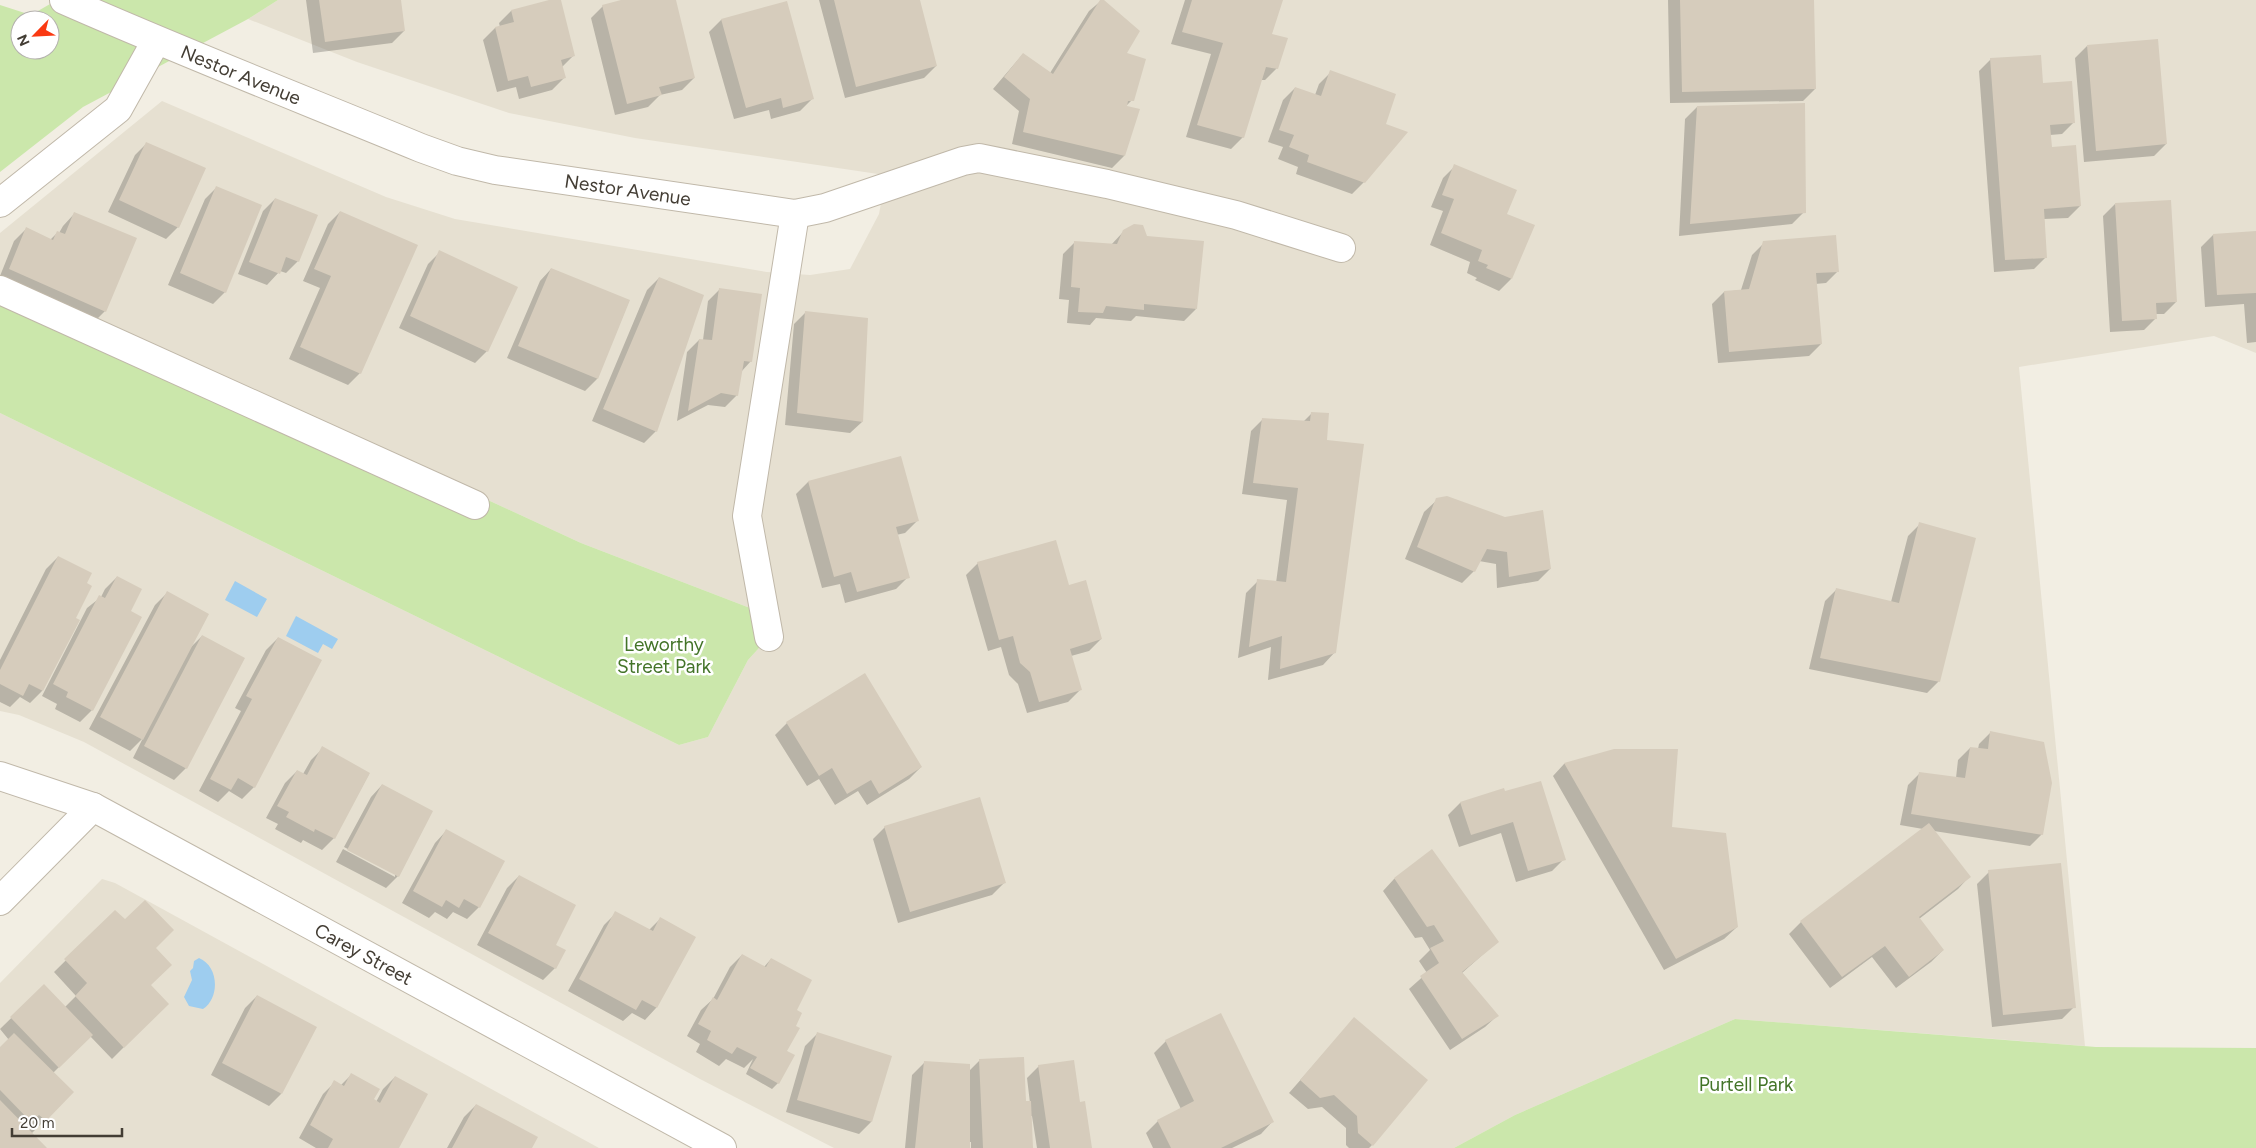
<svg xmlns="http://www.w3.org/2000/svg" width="2256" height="1148" viewBox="0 0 2256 1148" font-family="Figtree,sans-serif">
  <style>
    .residential { fill: #e6e0d1 }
    .green { fill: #cbe7ab; fill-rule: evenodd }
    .water { fill: #9ecdef }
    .shadow { fill: #0003 }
    .building { fill: #d6ccbc }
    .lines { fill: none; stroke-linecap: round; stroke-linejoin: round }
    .minor-casing { stroke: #c0b8a9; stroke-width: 30 }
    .minor { stroke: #fff; stroke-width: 28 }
    .labels { text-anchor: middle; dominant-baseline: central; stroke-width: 5; stroke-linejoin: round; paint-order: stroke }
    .street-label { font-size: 19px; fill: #433d34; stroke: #fff }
    .park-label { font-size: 19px; fill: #437428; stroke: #fff }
  </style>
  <rect width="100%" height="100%" fill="#f2eee3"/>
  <path class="residential" d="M 278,0 L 2256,0 L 2256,353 L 2214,336 L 2019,367 L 2085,1046 L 1735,1019 L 1515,1115 L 1454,1148 L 834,1148 L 700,1079 L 84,742 L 19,715 L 0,711 L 0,413 L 679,745 L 708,737 L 748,660 L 769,637 L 763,613 L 581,543 L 0,275 L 0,233 L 162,101 L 386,197 L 455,219 L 767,272 L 810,275 L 850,269 L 879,214 L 882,198 L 878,174 L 635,138 L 509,113 L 357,62 L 248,19 Z
    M 102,879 L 115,883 L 599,1148 L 0,1148 L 0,983 Z"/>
  <path class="green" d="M 57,0 L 278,0 L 248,19 L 83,107 L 0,172 L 0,5 L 31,15 ZM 20,20 L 50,20 L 50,50 L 20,50 Z
    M 0,275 L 581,543 L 763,613 L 769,637 L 748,660 L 708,737 L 679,745 L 0,413 Z
    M 1735,1019 L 2096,1047 L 2256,1048 L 2256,1148 L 1454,1148 L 1515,1115 Z"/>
  <path class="water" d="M 235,581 L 267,599 L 257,617 L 225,600 Z
    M 296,616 L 338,639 L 332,649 L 323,644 L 318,653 L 286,636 Z
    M 199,958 C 219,966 220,998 203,1009 L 189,1006 L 184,997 L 192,980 L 190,971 L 193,968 L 194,961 Z"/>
  <path class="shadow" d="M 306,0 L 400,0 L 404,31 L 392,43 L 313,53 Z
    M 554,0 L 560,0 L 574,55 L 562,67 L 564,78 L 552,90 L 519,99 L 516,87 L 497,92 L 483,40 L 495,28 L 500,27 L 499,23 L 511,11 Z
    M 626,0 L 674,0 L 694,78 L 682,90 L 660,95 L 648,107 L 615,115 L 591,18 L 603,6 Z
    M 819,0 L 919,0 L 936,66 L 924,78 L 845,98 Z
    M 1102,0 L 1125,54 L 1132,100 L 1125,107 L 1124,156 L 1112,168 L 1012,144 L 1019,111 L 993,89 L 1023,54 L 1050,73 L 1089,11 Z
    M 1185,0 L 1282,0 L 1271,35 L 1277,68 L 1265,80 L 1261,80 L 1243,137 L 1231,149 L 1186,137 L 1211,54 L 1171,44 Z
    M 1668,0 L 1813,0 L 1815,89 L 1803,101 L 1670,103 Z
    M 786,3 L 812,99 L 800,111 L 771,119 L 769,110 L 734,119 L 709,32 L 721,20 Z
    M 2087,46 L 2166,144 L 2154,156 L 2084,162 L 2075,58 Z
    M 1991,59 L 2041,84 L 2074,122 L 2062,134 L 2050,135 L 2051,148 L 2080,206 L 2068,218 L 2044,219 L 2046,257 L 2034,269 L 1994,272 L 1979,71 Z
    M 1331,72 L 1364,182 L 1352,194 L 1296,174 L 1298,167 L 1278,159 L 1283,147 L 1268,142 L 1283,100 L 1295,88 L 1315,95 L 1319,84 Z
    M 1697,107 L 1804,212 L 1792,224 L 1679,236 L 1685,119 Z
    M 147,143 L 178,227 L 166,239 L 108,212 L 135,155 Z
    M 1455,166 L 1505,214 L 1511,279 L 1499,291 L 1475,280 L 1477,278 L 1467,273 L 1470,262 L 1430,245 L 1443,211 L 1431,207 L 1443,178 Z
    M 217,187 L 225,292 L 213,304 L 168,285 L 205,199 Z
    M 275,199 L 298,261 L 286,273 L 280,271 L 267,285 L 238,274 L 263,211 Z
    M 2115,204 L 2176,302 L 2164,314 L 2155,314 L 2156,318 L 2144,330 L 2110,332 L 2103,216 Z
    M 340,212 L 360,373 L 348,385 L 289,359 L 320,288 L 303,281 L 328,224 Z
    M 74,214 L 105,311 L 93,323 L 0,283 L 0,276 L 14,241 L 26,229 L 50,240 L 57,233 L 59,233 L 63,226 Z
    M 1124,231 L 1147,237 L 1196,309 L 1184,321 L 1136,316 L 1131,321 L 1096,318 L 1090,325 L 1067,323 L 1069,300 L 1059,299 L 1063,254 L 1075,242 L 1111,245 Z
    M 2256,232 L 2256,342 L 2247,343 L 2244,304 L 2205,307 L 2201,247 L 2213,235 Z
    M 1764,243 L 1838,271 L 1826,283 L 1815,284 L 1821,344 L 1809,356 L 1718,363 L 1712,304 L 1724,292 L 1741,290 L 1752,255 Z
    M 440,252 L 487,351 L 475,363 L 399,328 L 428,264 Z
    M 551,269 L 629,301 L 597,379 L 585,391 L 507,358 L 540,281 Z
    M 659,278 L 656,431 L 644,443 L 592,421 L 647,290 Z
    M 720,289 L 751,361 L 741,372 L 737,395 L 725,407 L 708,405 L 677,421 L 687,352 L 699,340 L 703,340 L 708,301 Z
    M 806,312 L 862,422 L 850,433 L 785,425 L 794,324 Z
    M 1312,413 L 1326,442 L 1335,652 L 1323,665 L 1268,680 L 1271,647 L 1238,658 L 1246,593 L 1258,581 L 1276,583 L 1287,500 L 1242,494 L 1251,431 L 1263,419 L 1303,422 Z
    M 900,458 L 917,521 L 905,533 L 896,535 L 908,577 L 896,589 L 845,603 L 840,584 L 822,588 L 796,494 L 808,482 Z
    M 1437,500 L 1550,569 L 1538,581 L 1497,588 L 1496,564 L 1479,561 L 1474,571 L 1462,583 L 1405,559 L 1424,512 Z
    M 1920,524 L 1939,681 L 1927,693 L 1809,669 L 1825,601 L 1837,589 L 1891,602 L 1908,536 Z
    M 58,557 L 42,691 L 30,703 L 20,697 L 10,707 L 0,702 L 0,660 L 46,569 Z
    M 978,563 L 1069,587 L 1101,639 L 1089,651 L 1071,656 L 1080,690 L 1068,702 L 1027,713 L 1018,684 L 1009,675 L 1001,647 L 988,651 L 966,575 Z
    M 117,577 L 130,611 L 92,710 L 80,722 L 55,709 L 57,704 L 42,696 L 87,608 L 101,597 L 105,589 Z
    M 167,593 L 191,647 L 202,636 L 186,768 L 174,780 L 133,758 L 143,738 L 130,751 L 89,729 L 155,605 Z
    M 278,638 L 254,787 L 242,799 L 229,791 L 218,802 L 199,791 L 241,711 L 235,708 L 266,650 Z
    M 787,723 L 921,767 L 909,779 L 867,805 L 858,791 L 835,805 L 819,779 L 807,786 L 775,735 Z
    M 1991,732 L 2042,834 L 2030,846 L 1934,831 L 1969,877 L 1958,889 L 1919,919 L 1943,950 L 1931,962 L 1896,988 L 1872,957 L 1830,988 L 1789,934 L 1801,922 L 1923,829 L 1900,825 L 1908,785 L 1920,773 L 1956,778 L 1958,760 L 1970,748 L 1978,749 L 1979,744 Z
    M 323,748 L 369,774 L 334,838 L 322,850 L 303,840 L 301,843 L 275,829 L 278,824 L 266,818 L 285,783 L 297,771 L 303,774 L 311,760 Z
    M 1615,750 L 1737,927 L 1724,939 L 1664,970 L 1553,776 L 1564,764 Z
    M 382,785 L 398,876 L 386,888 L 336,862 L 343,849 L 395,877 L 395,874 L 344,847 L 371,797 Z
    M 1505,793 L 1564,859 L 1552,871 L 1516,882 L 1501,833 L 1459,847 L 1448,815 L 1460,803 Z
    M 885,827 L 1004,883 L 992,895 L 898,923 L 873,839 Z
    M 446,831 L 479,907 L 467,919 L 453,912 L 447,919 L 435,912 L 429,918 L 402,903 L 435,843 Z
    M 1432,851 L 1497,942 L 1462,973 L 1497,1016 L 1485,1027 L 1450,1050 L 1409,989 L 1427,973 L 1419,961 L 1430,950 L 1422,937 L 1415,938 L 1383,891 L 1394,879 Z
    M 1989,872 L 2074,1007 L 2062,1019 L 1992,1027 L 1977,884 Z
    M 519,876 L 554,946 L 564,950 L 555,968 L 543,980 L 477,945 L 507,888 Z
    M 115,912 L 154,948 L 149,985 L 167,1004 L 112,1059 L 90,1036 L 53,1073 L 73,1092 L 31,1134 L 45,1148 L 0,1148 L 0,1049 L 9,1040 L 0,1029 L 44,986 L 65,1007 L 76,996 L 54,972 Z
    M 616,913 L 649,930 L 660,919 L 694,937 L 656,1008 L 645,1020 L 632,1013 L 623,1021 L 568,991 L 604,925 Z
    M 742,955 L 764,967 L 771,959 L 795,1010 L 794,1026 L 786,1051 L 793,1055 L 778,1083 L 772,1089 L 746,1074 L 753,1059 L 744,1068 L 726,1059 L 719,1066 L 696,1052 L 700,1044 L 687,1036 L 701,1010 L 713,999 L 730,967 Z
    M 257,996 L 281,1094 L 269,1106 L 211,1075 L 245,1008 Z
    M 1354,1019 L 1372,1145 L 1369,1148 L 1349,1148 L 1346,1145 L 1346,1128 L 1322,1107 L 1308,1109 L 1289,1093 Z
    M 817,1034 L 890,1056 L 871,1122 L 859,1134 L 786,1112 L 805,1046 Z
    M 1166,1041 L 1272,1122 L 1261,1134 L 1232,1148 L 1153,1148 L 1146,1133 L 1158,1121 L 1181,1109 L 1154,1053 Z
    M 980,1060 L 1025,1103 L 1030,1103 L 1027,1078 L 1039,1066 L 1079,1103 L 1091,1148 L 1037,1148 L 1032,1116 L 1030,1116 L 1032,1148 L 971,1148 L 971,1142 L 968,1142 L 968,1148 L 905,1148 L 912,1075 L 924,1063 L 969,1071 Z
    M 351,1075 L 376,1102 L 383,1089 L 395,1077 L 398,1148 L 316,1148 L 299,1138 L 323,1094 L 335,1082 L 341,1085 Z
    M 476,1105 L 531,1148 L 447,1148 L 464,1117 Z"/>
  <path class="building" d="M 319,0 L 401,0 L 405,31 L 325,42 Z
    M 549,0 L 561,0 L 575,56 L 561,60 L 566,78 L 531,87 L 528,76 L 508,81 L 495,27 L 514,22 L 511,10 Z
    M 621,0 L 676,0 L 695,78 L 659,87 L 662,95 L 627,104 L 602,5 Z
    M 834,0 L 920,0 L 937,66 L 856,87 Z
    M 1100,0 L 1104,0 L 1140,31 L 1127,53 L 1146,59 L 1134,101 L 1128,101 L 1127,106 L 1140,109 L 1125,156 L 1023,132 L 1030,99 L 1004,77 L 1023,53 L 1053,74 Z
    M 1192,0 L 1283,0 L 1272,34 L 1288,38 L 1278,69 L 1266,67 L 1244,138 L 1197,125 L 1223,43 L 1182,32 Z
    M 1680,0 L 1814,0 L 1816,89 L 1682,92 Z
    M 787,1 L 814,99 L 783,108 L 781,98 L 746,108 L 721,19 Z
    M 2158,39 L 2167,144 L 2096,151 L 2087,45 Z
    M 2041,55 L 2043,83 L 2072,81 L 2075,123 L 2050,125 L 2052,147 L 2076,145 L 2081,206 L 2044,209 L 2047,258 L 2005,260 L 1990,58 Z
    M 1330,70 L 1396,94 L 1386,124 L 1408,132 L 1365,183 L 1307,162 L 1309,155 L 1289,147 L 1294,135 L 1279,130 L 1295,87 L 1321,96 Z
    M 1805,103 L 1806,213 L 1690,224 L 1697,106 Z
    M 146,142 L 206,168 L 179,228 L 119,200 Z
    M 1454,164 L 1517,190 L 1507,214 L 1535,225 L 1512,279 L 1486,268 L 1488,265 L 1478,261 L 1482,250 L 1441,233 L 1454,199 L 1442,195 Z
    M 216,186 L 262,205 L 226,293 L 180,273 Z
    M 275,198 L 318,215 L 299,262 L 286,257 L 280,274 L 249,262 Z
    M 2171,200 L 2177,302 L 2156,303 L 2157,319 L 2122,321 L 2115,203 Z
    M 340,211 L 418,245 L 361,374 L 300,347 L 331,276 L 314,269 Z
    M 74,212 L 137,238 L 106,312 L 9,269 L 26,227 L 53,240 L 57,231 L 65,234 Z
    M 1134,224 L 1143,225 L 1147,236 L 1204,241 L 1197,309 L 1144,304 L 1144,310 L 1106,306 L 1103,313 L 1078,312 L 1080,288 L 1071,287 L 1074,241 L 1117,244 L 1123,230 Z
    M 2256,231 L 2256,293 L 2217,295 L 2213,234 Z
    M 1836,235 L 1839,272 L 1816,273 L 1822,344 L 1729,352 L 1724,291 L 1749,289 L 1763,241 Z
    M 439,250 L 518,287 L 488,352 L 410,316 Z
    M 551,268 L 630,300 L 598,379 L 518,346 Z
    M 659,277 L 704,295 L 657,432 L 603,409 Z
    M 719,288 L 762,294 L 752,362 L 744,361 L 738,396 L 721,393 L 688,411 L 699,339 L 712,340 Z
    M 805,311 L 868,318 L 863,422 L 797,413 Z
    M 1311,412 L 1329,413 L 1327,440 L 1364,444 L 1336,653 L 1280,669 L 1282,636 L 1249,647 L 1257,579 L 1286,582 L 1298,488 L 1253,483 L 1262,418 L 1310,421 Z
    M 901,456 L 919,521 L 896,527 L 910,578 L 857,592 L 851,572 L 834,577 L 808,481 Z
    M 1447,496 L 1505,517 L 1543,510 L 1551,569 L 1509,577 L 1507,552 L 1487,549 L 1475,572 L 1417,547 L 1436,498 Z
    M 1919,522 L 1976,538 L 1940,682 L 1820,658 L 1836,588 L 1899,603 Z
    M 1056,540 L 1069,585 L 1086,580 L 1102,639 L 1070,649 L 1082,690 L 1039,702 L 1030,672 L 1020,663 L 1013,636 L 999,640 L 977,562 Z
    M 58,556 L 92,573 L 87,583 L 92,586 L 76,618 L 80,620 L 43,691 L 29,684 L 23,696 L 0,684 L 0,670 Z
    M 117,576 L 142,589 L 131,611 L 142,617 L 93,711 L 66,697 L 68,692 L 53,684 L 99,595 L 105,598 Z
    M 167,591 L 209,614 L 143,740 L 100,717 Z
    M 202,635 L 245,658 L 187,769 L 144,746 Z
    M 278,637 L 322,660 L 255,788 L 238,778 L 231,790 L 210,779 L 252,699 L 246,696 Z
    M 865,673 L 922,767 L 879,794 L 871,780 L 847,794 L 832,768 L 819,776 L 786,722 Z
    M 1990,731 L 2044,742 L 2052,783 L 2043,835 L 1911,814 L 1919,772 L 1965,778 L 1970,747 L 1988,749 Z
    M 322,746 L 370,773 L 335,839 L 315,829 L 314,832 L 286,817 L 289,812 L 277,806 L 297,770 L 307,775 Z
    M 1614,749 L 1678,749 L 1672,827 L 1726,833 L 1738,927 L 1676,959 L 1564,763 Z
    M 1541,781 L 1566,860 L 1528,871 L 1513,822 L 1471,835 L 1460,802 L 1504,788 L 1505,791 Z
    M 382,784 L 433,811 L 399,877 L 347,850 Z
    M 980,797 L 1006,883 L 910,912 L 884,826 Z
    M 1929,823 L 1971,877 L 1919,917 L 1944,950 L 1909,977 L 1885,946 L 1842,977 L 1800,921 Z
    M 446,829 L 505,861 L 480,908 L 464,899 L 459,908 L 446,900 L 442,907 L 413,891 Z
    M 1432,849 L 1499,942 L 1462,972 L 1499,1016 L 1462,1039 L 1420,976 L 1439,963 L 1430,948 L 1444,941 L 1434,925 L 1427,927 L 1394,878 Z
    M 2061,863 L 2076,1008 L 2003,1015 L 1988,870 Z
    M 519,875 L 576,905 L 556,945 L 566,950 L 556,969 L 488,933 Z
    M 145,900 L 174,930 L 156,948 L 172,965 L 151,985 L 169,1004 L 124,1048 L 75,996 L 87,983 L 64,959 L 115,910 L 125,919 Z
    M 615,911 L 653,931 L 660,917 L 696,937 L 657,1008 L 642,1000 L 636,1010 L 579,979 Z
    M 742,954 L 766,967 L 771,958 L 812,980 L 797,1010 L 802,1013 L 796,1026 L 800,1028 L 787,1051 L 795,1055 L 779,1084 L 750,1068 L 757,1057 L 737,1047 L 732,1054 L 707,1040 L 711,1031 L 698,1024 L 713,997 L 717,1000 Z
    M 44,984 L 93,1035 L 59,1068 L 10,1017 Z
    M 257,995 L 317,1027 L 282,1094 L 222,1063 Z
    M 1221,1013 L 1274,1122 L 1221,1148 L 1171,1148 L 1157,1120 L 1194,1101 L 1165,1040 Z
    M 1354,1017 L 1428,1080 L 1373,1146 L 1358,1133 L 1357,1116 L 1334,1095 L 1320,1098 L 1300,1080 Z
    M 817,1032 L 892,1056 L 872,1122 L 797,1100 Z
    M 14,1033 L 74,1092 L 46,1121 L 39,1115 L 31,1122 L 0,1090 L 0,1047 Z
    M 1024,1057 L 1026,1101 L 1031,1101 L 1033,1148 L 983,1148 L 979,1059 Z
    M 1074,1060 L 1080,1102 L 1085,1101 L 1092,1148 L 1050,1148 L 1038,1065 Z
    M 924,1061 L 970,1064 L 970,1148 L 915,1148 Z
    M 351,1073 L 380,1089 L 374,1099 L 380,1103 L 395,1076 L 428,1094 L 399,1148 L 328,1148 L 333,1139 L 310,1125 L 334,1080 L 344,1086 Z
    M 0,1100 L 47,1148 L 0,1148 Z
    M 476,1104 L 538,1137 L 532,1148 L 452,1148 Z"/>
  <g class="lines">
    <g class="minor-casing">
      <g id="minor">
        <path id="s1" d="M 64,0 C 182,52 302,99 421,148 L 457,161 L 495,170 L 795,214 L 825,208 L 963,161 L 979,158 L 1107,184 L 1236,215 L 1341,248"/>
        <path d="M 0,203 L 118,109 L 156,41"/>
        <path d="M 0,290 L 475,505"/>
        <path d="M 769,637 L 747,516 L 795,214"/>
        <path id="s2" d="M 0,776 L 93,807 L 722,1148"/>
        <path d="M 0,901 L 93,807"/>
      </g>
    </g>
    <use href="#minor" class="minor"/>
  </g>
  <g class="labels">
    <g class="street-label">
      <text stroke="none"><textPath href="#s1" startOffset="192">Nestor Avenue</textPath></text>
      <text stroke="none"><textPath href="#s1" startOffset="598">Nestor Avenue</textPath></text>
      <text stroke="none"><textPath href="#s2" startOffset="406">Carey Street</textPath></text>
    </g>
    <g class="park-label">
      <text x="664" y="644">Leworthy<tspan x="664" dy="22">Street Park</tspan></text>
      <text x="1746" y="1084">Purtell Park</text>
    </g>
  </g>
  <g transform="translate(35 35) rotate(246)"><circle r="24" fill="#ffffff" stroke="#b4b1ae"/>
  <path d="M0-4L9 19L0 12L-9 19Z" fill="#fa3912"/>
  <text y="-8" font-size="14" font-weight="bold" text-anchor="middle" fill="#433d34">N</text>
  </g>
  <path d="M12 1128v8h110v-8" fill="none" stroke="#433d34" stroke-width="2.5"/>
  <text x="20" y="1128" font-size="15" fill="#433d34" stroke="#ffffff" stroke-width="4" paint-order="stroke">20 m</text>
</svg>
